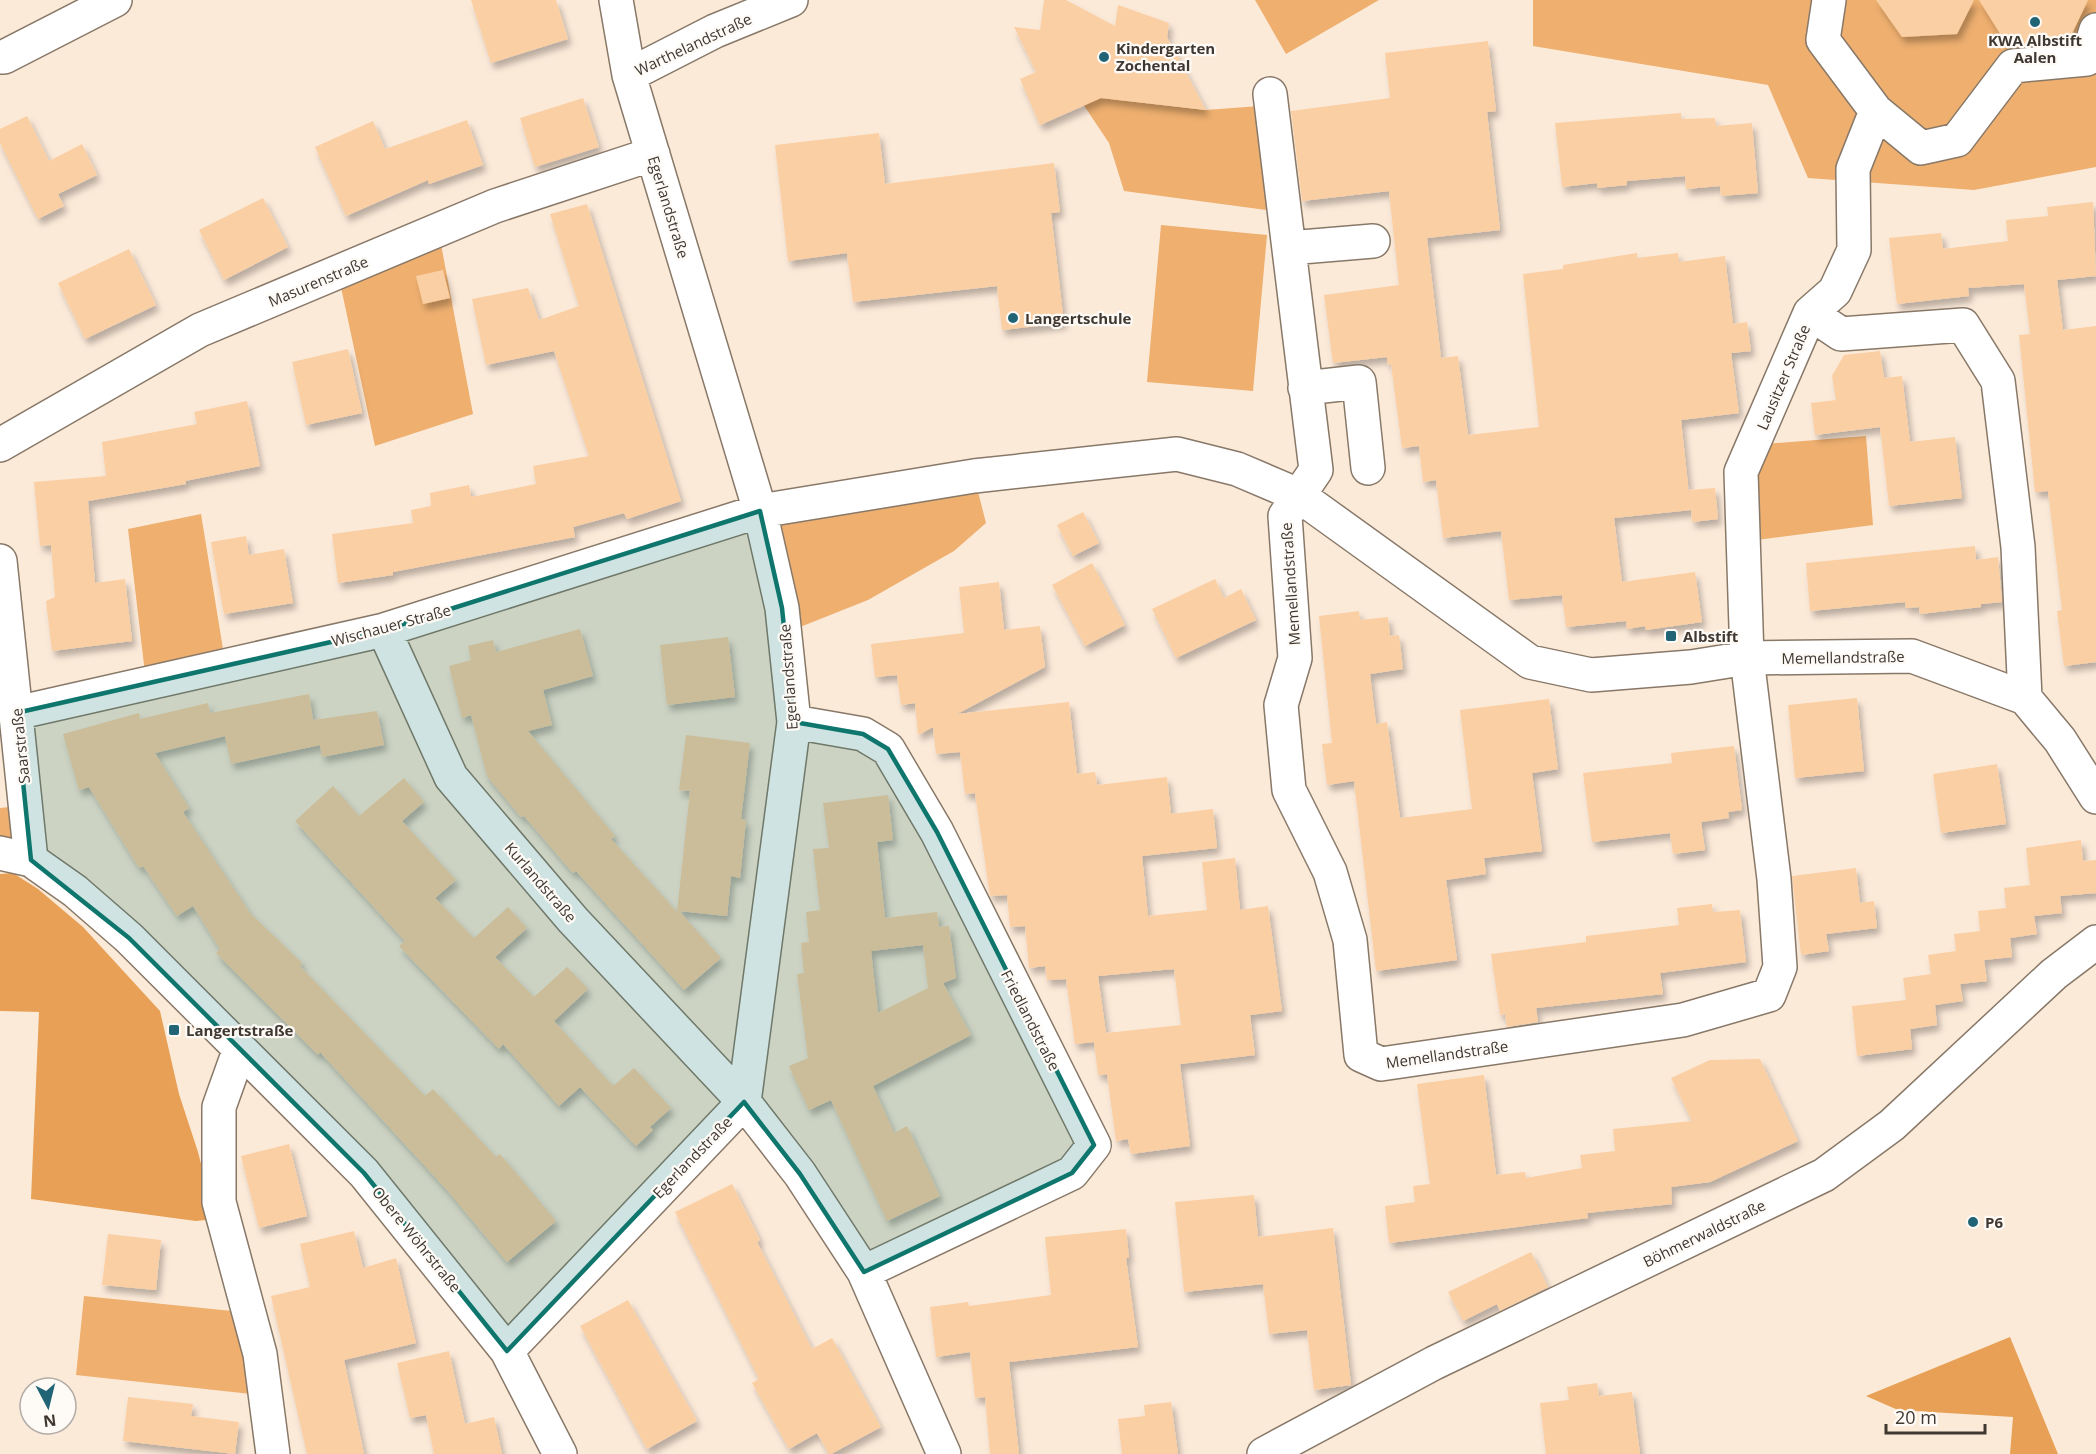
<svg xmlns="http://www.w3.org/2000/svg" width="2096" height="1454" viewBox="0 0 2096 1454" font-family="'Open Sans',sans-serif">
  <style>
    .green { fill: #eeaf6f }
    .forest { fill: #e7a055 }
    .building { fill: #fbcfa4; fill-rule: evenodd; filter: url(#shadow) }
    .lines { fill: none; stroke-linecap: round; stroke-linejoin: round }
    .minor-casing { stroke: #887868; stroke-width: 36 }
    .minor { stroke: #fff; stroke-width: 33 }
    .marked { fill: #0f766e; fill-opacity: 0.2; stroke: #0f766e; stroke-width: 4.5; stroke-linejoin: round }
    .poi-dot { fill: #206476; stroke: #fefaf6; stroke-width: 2 }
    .labels { text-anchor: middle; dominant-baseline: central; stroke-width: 4.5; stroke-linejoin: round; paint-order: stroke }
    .poi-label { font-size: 15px; font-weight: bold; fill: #3f3831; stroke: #fefaf6; text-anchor: start }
    .street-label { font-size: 15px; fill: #3f3831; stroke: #fefaf6 }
  </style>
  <defs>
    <filter id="shadow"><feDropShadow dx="3.5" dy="6" stdDeviation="3" flood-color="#0004"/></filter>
  </defs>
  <rect width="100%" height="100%" fill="#fcead9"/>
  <path class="green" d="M 1255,0 L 1379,0 L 1286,54 Z
    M 1533,0 L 2096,0 L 2096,167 L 1974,190 L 1808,178 L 1768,85 L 1533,46 Z
    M 1077,95 L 1206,110 L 1259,106 L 1274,211 L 1124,191 L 1109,143 Z
    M 1161,225 L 1267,235 L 1253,391 L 1147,382 Z
    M 440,239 L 473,414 L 375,446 L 339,278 Z
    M 1866,436 L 1873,525 L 1756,540 L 1751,475 L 1764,444 Z
    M 974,476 L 986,523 L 954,551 L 868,600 L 785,633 L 760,511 Z
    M 201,514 L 224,655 L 145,673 L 128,529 Z
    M 18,806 L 25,850 L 0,849 L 0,808 Z
    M 84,1296 L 242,1312 L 251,1394 L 76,1375 Z"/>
  <path class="forest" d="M 13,873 L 38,889 L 83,927 L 160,1011 L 179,1094 L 198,1152 L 215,1219 L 196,1221 L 31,1199 L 39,1012 L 0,1011 L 0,874 Z
    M 2010,1337 L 2058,1454 L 2010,1454 L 2013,1417 L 1898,1410 L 1866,1396 Z"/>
  <path class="building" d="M 471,0 L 556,0 L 568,39 L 491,63 Z
    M 1044,0 L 1066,0 L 1115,26 L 1118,5 L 1169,23 L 1167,37 L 1206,110 L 1101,98 L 1040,125 L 1020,79 L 1036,72 L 1014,27 L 1040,30 Z
    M 1876,0 L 1974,0 L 1957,34 L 1902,37 Z
    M 1979,0 L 2088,0 L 2068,42 L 2009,48 Z
    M 1488,41 L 1496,111 L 1487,112 L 1500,230 L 1427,238 L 1441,358 L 1458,356 L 1468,435 L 1539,427 L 1523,274 L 1563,269 L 1563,265 L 1637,253 L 1637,258 L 1678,253 L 1679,262 L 1725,256 L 1733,324 L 1747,322 L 1751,351 L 1731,353 L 1739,413 L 1681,420 L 1690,503 L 1689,490 L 1715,488 L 1718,519 L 1692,522 L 1691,510 L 1614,518 L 1622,582 L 1695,572 L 1702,622 L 1646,630 L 1645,626 L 1627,629 L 1626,621 L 1566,627 L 1562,595 L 1509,600 L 1501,531 L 1443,538 L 1436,480 L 1423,482 L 1419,446 L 1402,448 L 1391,364 L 1388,365 L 1387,357 L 1333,363 L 1324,295 L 1399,285 L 1389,191 L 1302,201 L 1291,111 L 1390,98 L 1385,53 Z
    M 583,98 L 599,147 L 535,167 L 520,118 Z
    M 1681,113 L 1681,119 L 1715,118 L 1716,126 L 1752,123 L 1758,193 L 1721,196 L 1720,186 L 1686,189 L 1685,176 L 1627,181 L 1627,185 L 1597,188 L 1597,183 L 1562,187 L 1555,123 Z
    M 27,116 L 49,161 L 82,144 L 97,175 L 58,194 L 64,206 L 38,219 L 0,143 L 0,129 Z
    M 467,120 L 483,165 L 429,184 L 428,180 L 346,216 L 315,147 L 373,121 L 385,149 Z
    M 879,133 L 885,184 L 1054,163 L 1060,212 L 1051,213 L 1064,323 L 1002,330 L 997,286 L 853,302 L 847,253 L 788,261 L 775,145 Z
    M 263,198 L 288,247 L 224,280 L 199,230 Z
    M 2093,202 L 2096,276 L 2057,280 L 2063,330 L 2096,326 L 2096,662 L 2064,666 L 2057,611 L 2062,610 L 2048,491 L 2035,492 L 2019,335 L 2030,334 L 2024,284 L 1968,288 L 1969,296 L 1897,304 L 1889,238 L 1941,233 L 1943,249 L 2008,241 L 2006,220 L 2048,216 L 2047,207 Z
    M 587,204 L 681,501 L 627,519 L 624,513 L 573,527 L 575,537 L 393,572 L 393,575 L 338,583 L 332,534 L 413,523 L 411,510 L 431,506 L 430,493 L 469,485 L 471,497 L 536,484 L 533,466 L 589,456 L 554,351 L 486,365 L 472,299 L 528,288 L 539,320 L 579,306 L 550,214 Z
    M 129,249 L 156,305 L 85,339 L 58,283 Z
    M 443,270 L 450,298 L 423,304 L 416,276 Z
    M 348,349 L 362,413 L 306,425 L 292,362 Z
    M 1880,351 L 1884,378 L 1902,376 L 1910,442 L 1955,437 L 1962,498 L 1889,506 L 1880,427 L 1815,435 L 1811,403 L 1836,400 L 1832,376 L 1844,355 Z
    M 247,401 L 260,466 L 185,481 L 186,484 L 88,501 L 95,583 L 125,579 L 132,641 L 52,651 L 46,601 L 55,597 L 51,545 L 40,546 L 34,482 L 106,476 L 102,442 L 197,424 L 194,412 Z
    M 1083,512 L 1099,543 L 1073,556 L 1057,525 Z
    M 246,536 L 249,555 L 284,549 L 293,603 L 224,614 L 211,542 Z
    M 1975,546 L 1976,560 L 1998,557 L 2002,602 L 1981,604 L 1981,607 L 1920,614 L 1919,607 L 1906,608 L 1905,602 L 1810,611 L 1806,563 Z
    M 1092,563 L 1125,625 L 1085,646 L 1052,585 Z
    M 1215,579 L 1224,598 L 1241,589 L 1256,620 L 1176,658 L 1152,609 Z
    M 999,582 L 1004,630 L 1040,626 L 1045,667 L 957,714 L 1069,702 L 1077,774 L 1095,772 L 1097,785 L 1167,777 L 1171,814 L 1213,809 L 1217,848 L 1142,856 L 1148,916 L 1207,910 L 1202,862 L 1235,858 L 1240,910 L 1268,906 L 1282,1011 L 1250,1015 L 1255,1055 L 1180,1064 L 1190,1146 L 1131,1154 L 1128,1139 L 1116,1141 L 1107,1074 L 1098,1075 L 1094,1042 L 1075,1044 L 1066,979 L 1047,980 L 1045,966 L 1029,968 L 1025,926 L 1010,927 L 1007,895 L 990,896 L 975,793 L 965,794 L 960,752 L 936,754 L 933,727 L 918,735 L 915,703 L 901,705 L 897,675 L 875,677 L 871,644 L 964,633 L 959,587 ZM 1174,969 L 1181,1025 L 1106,1033 L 1098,976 Z
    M 1359,611 L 1360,620 L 1388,617 L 1390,636 L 1399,635 L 1403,669 L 1370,674 L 1376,724 L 1387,722 L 1400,818 L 1472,809 L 1460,710 L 1549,699 L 1558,769 L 1532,773 L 1542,851 L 1484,858 L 1486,874 L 1446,880 L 1457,960 L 1376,971 L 1354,781 L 1327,785 L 1322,744 L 1332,743 L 1319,616 Z
    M 580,629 L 593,676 L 543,690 L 552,725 L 528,731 L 615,836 L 611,839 L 677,912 L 690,791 L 679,790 L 686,735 L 750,743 L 741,819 L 746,820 L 740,878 L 731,876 L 727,916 L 679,911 L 721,958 L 684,990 L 576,871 L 573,873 L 524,816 L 521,817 L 487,776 L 471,715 L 462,718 L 449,666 L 471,660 L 468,646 L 493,640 L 496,652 Z
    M 728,637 L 735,697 L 667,705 L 660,645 Z
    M 309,694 L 313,720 L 377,711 L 384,745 L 322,757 L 320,745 L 231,764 L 225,736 L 155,753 L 189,808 L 183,812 L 250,913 L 302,963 L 300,966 L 425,1096 L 433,1089 L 496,1157 L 500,1154 L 556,1221 L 507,1262 L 447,1190 L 320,1052 L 318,1055 L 216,953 L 220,949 L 193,906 L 177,916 L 143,866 L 139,868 L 89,787 L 79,790 L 63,734 L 139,713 L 140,719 L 208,703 L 210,713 Z
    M 1857,698 L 1864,771 L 1795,778 L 1788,705 Z
    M 1734,746 L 1742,810 L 1728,812 L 1729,818 L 1701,822 L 1705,850 L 1673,854 L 1670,833 L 1592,842 L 1583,773 L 1672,763 L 1671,753 Z
    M 1997,764 L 2006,824 L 1941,833 L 1933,774 Z
    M 404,778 L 424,802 L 402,821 L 456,880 L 435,898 L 474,938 L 508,907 L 527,928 L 495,957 L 534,997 L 567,967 L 588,989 L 554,1021 L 613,1086 L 634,1068 L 671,1108 L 650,1127 L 653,1130 L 636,1146 L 580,1087 L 559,1106 L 503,1044 L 499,1049 L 399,946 L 405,941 L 295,821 L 333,786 L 359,816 Z
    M 888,795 L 893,840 L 877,842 L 885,918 L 937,912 L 939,927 L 949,926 L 956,978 L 943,983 L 971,1035 L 873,1086 L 894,1133 L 907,1126 L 940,1196 L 887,1221 L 831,1100 L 809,1110 L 789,1066 L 808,1058 L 797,974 L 804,973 L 801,943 L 809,942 L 806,912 L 820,910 L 813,849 L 829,848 L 823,803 ZM 923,945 L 928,988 L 878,1013 L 871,951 Z
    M 2081,840 L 2083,861 L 2096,860 L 2096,893 L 2060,896 L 2062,913 L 2034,916 L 2037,934 L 2010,938 L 2012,957 L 1984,960 L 1987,981 L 1960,984 L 1963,1001 L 1935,1005 L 1937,1025 L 1910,1029 L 1912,1049 L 1857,1056 L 1852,1006 L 1906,1000 L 1903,978 L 1931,974 L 1928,955 L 1956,951 L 1954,934 L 1980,931 L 1978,911 L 2006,908 L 2004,888 L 2030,885 L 2026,848 Z
    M 1856,868 L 1860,903 L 1874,901 L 1877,928 L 1826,934 L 1829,951 L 1801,955 L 1792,876 Z
    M 1712,904 L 1713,912 L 1740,910 L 1746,962 L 1660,973 L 1663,994 L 1536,1008 L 1538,1022 L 1507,1027 L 1505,1014 L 1500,1015 L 1491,954 L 1586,942 L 1586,936 L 1679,925 L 1677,908 Z
    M 1760,1059 L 1798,1141 L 1710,1182 L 1671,1187 L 1672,1204 L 1587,1213 L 1588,1218 L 1389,1243 L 1385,1206 L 1415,1202 L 1413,1186 L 1430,1184 L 1417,1084 L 1484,1075 L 1496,1175 L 1525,1172 L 1526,1178 L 1582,1168 L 1580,1155 L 1615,1151 L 1613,1129 L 1692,1121 L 1671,1078 L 1710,1060 Z
    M 289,1144 L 307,1216 L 259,1228 L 241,1156 Z
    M 732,1184 L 760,1240 L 757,1242 L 812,1349 L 832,1338 L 881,1427 L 831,1454 L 829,1454 L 817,1433 L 789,1449 L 752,1383 L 759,1379 L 675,1212 Z
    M 1254,1195 L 1258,1237 L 1333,1228 L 1351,1385 L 1314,1390 L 1307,1330 L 1269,1334 L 1263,1284 L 1184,1292 L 1175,1202 Z
    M 1126,1229 L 1129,1258 L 1126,1258 L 1138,1347 L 1009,1362 L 1019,1454 L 990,1454 L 985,1397 L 975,1398 L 970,1352 L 936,1357 L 930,1307 L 968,1302 L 969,1306 L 1051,1295 L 1045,1237 Z
    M 354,1231 L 363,1268 L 396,1258 L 416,1343 L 344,1360 L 364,1454 L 307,1454 L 271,1296 L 310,1287 L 300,1244 Z
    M 108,1234 L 161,1240 L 156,1290 L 102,1285 Z
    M 1531,1252 L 1548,1287 L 1500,1311 L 1497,1304 L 1463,1321 L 1448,1292 Z
    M 628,1300 L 697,1421 L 647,1449 L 580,1326 Z
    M 449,1351 L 465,1424 L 494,1417 L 502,1454 L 434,1454 L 426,1415 L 410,1418 L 397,1363 Z
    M 1597,1383 L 1599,1396 L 1632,1392 L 1640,1454 L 1546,1454 L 1540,1403 L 1569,1400 L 1567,1387 Z
    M 128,1397 L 193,1404 L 191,1416 L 239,1422 L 235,1454 L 123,1441 Z
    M 1171,1402 L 1178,1454 L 1122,1454 L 1118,1419 L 1145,1416 L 1144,1405 Z"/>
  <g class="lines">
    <g class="minor-casing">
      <path id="minor" d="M 1829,0 L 1823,40 L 1876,111 L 1921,148 L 1957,140 L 2013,66 L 2087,59 L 2096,30
        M 0,57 L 4,57 L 115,0
        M 629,75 L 715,31 L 791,0
        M 1270,94 L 1316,470 L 1285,516 L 1295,658 L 1281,705 L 1289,790 L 1330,872 L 1350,940 L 1361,1055 L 1381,1064 L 1683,1020 L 1769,995 L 1780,967 L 1774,879 L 1747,658 L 1741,472 L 1810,313 L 1841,334 L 1963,325 L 1998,381 L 2018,547 L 2025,698
        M 1289,248 L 1373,241
        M 1810,313 L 1835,291 L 1854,250 L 1853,169 L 1876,111
        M 1305,388 L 1359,382 L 1368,468
        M 0,445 L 200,330 L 495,206 L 653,154
        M 0,561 L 31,860
        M 384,630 L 451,777 L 573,920 L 744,1102 L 800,1174 L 864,1272 L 944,1454
        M 16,713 L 384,630 L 760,511 L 974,476 L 1177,454 L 1237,469 L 1298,495 L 1530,662 L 1591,675 L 1691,667 L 1747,658 L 1912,656 L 2025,698 L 2060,740 L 2096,797
        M 794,722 L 863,734 L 888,749 L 937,832 L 1094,1145 L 1072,1173 L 864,1272
        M 0,853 L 31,860 L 75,891 L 129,938 L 364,1173 L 507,1351 L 560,1454
        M 239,1051 L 219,1107 L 219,1202 L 260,1354 L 273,1454
        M 507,1351 L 744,1102 L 794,722 L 782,608 L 760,511 L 629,75 L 616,0
        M 1264,1454 L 1434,1363 L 1824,1175 L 1892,1125 L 2054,974 L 2096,942"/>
    </g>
    <use href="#minor" class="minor"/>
  </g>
  <path class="marked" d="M 760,511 L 782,608 L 794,722 L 863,734 L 888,749 L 937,832 L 1094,1145 L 1072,1173 L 864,1272 L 800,1174 L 744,1102 L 507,1351 L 364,1173 L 129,938 L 31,860 L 16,713 L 384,630 Z"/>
  <g class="poi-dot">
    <circle cx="2035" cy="22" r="6"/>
    <circle cx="1104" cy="57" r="6"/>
    <circle cx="1013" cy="318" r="6"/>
    <rect x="1665" y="630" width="12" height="12" rx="3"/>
    <rect x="168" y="1024" width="12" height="12" rx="3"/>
    <circle cx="1973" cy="1222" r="6"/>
  </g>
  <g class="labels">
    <g class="poi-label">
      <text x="2035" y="40" text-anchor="middle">KWA Albstift<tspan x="2035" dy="17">Aalen</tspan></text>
      <text x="1116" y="48">Kindergarten<tspan x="1116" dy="17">Zochental</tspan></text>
      <text x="1025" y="318">Langertschule</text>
      <text x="1683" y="636">Albstift</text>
      <text x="186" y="1030">Langertstraße</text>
      <text x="1985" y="1222">P6</text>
    </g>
    <g class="street-label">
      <text transform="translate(693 44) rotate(-25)">Warthelandstraße</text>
      <text transform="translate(669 207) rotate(73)">Egerlandstraße</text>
      <text transform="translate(318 281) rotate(-23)">Masurenstraße</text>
      <text transform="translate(1783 377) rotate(-67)">Lausitzer Straße</text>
      <text transform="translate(1290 584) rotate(-94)">Memellandstraße</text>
      <text transform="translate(391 625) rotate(-15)">Wischauer Straße</text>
      <text transform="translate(1843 657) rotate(-1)">Memellandstraße</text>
      <text transform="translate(788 677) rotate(-94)">Egerlandstraße</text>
      <text transform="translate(20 746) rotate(-96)">Saarstraße</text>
      <text transform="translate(541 882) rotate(49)">Kurlandstraße</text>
      <text transform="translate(1031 1020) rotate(63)">Friedlandstraße</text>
      <text transform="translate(1447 1054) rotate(-8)">Memellandstraße</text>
      <text transform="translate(692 1157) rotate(-46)">Egerlandstraße</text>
      <text transform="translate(1704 1233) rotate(-26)">Böhmerwaldstraße</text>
      <text transform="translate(417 1239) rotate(51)">Obere Wöhrstraße</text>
    </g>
  </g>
  <g transform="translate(48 1406) rotate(173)"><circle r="28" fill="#fefaf6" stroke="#b2aca7" stroke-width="1.5"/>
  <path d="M0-4.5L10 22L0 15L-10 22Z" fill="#206476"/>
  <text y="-9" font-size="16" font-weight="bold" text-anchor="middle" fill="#3f3831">N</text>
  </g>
  <path d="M1886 1424v9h99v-9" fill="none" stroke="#3f3831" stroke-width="3"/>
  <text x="1895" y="1424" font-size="18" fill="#3f3831" stroke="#fefaf6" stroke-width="4.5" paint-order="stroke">20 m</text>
</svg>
